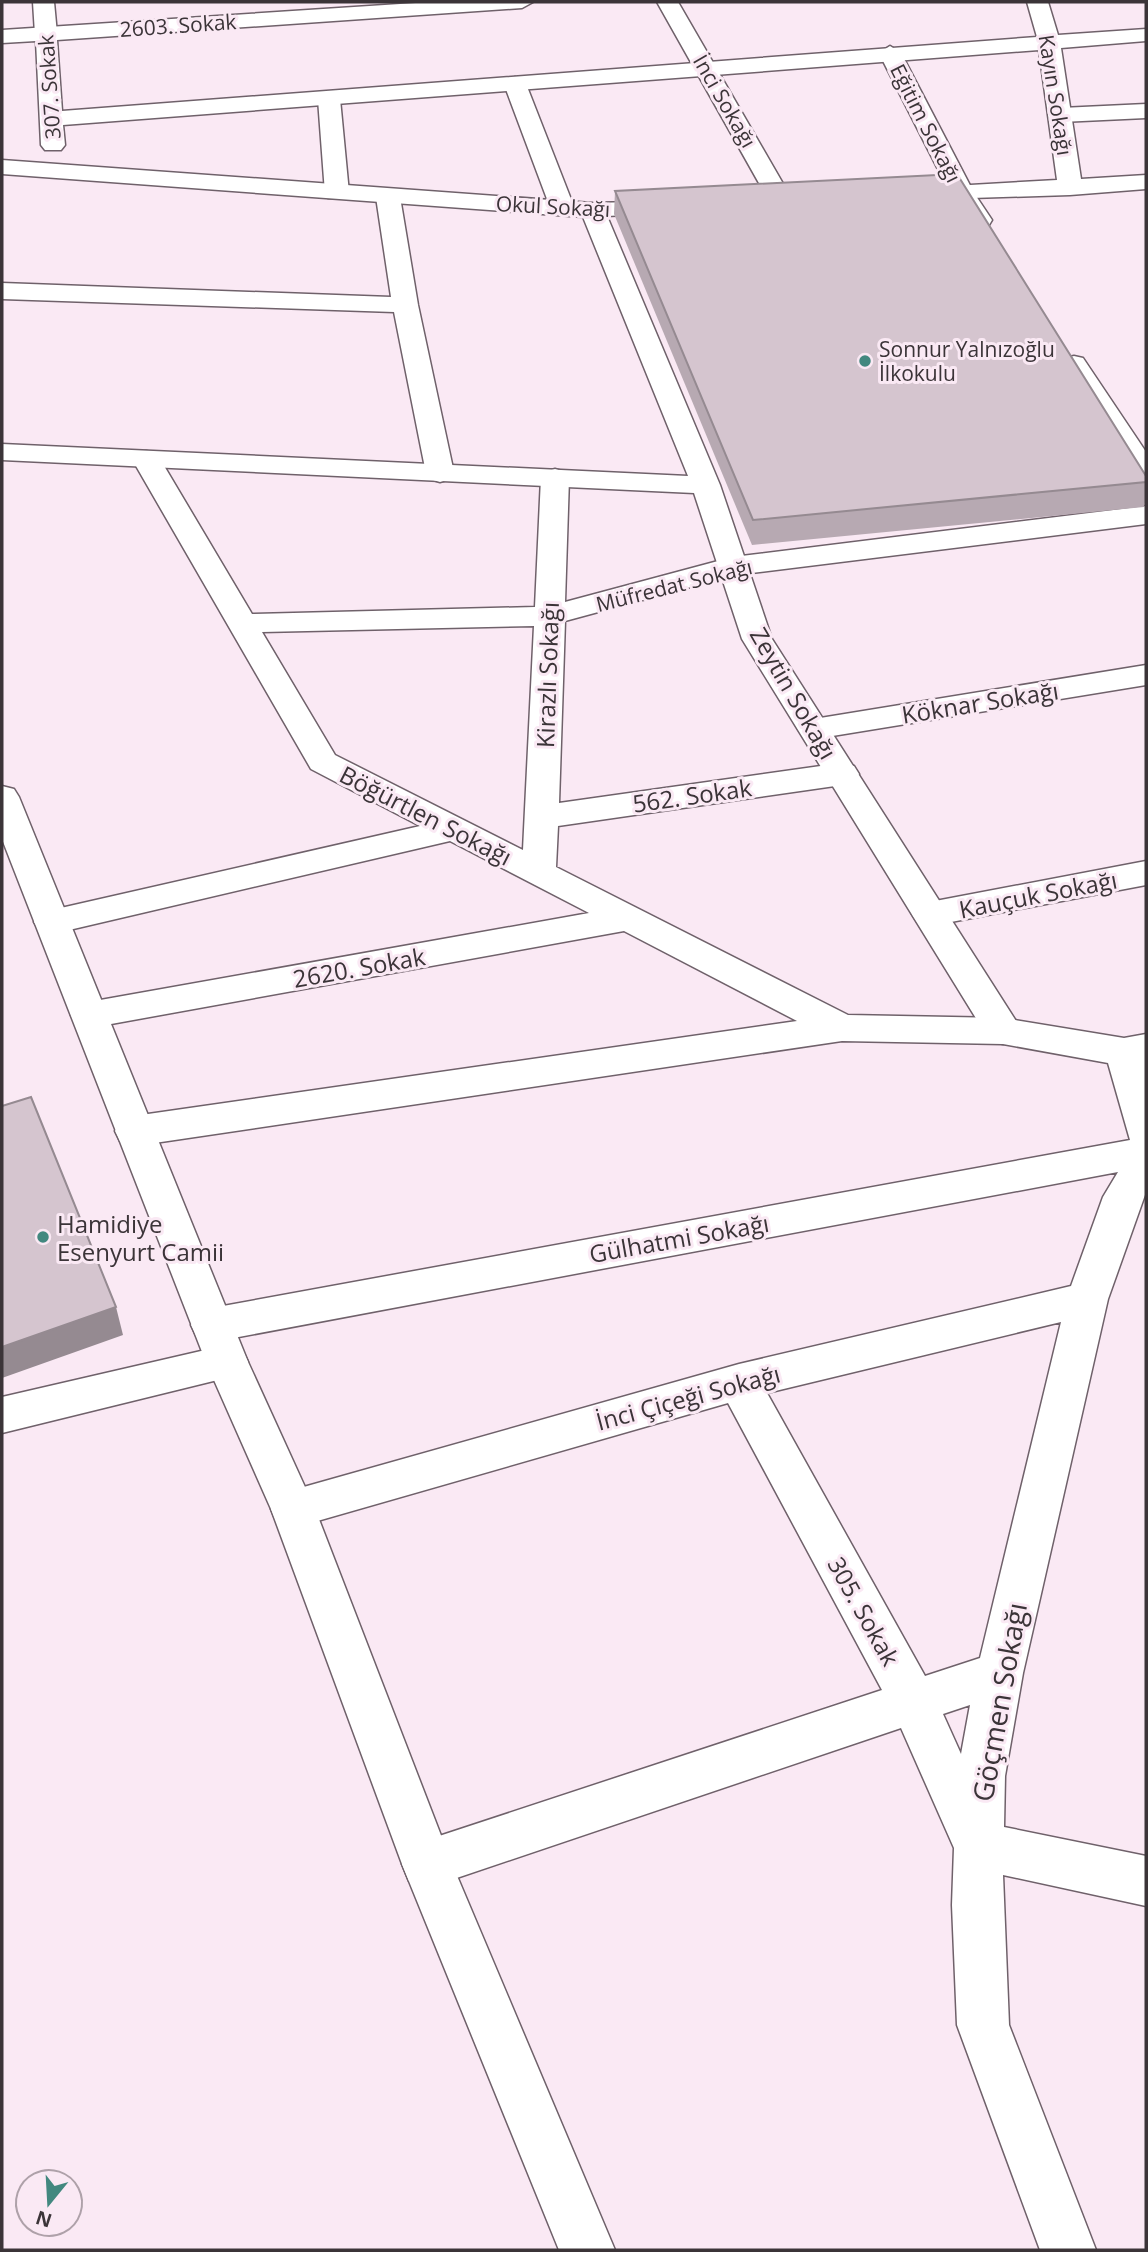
<svg xmlns="http://www.w3.org/2000/svg" width="1148" height="2252" viewBox="0 0 1148 2252" font-family="'Open Sans',sans-serif">
  <style>
    .lines { fill: none; stroke-linecap: round; stroke-linejoin: round }
    .street-casing { stroke: #6f616a; stroke-width: 3 }
    .secondary-casing { stroke: #6f616a; stroke-width: 3 }
    .street { fill: #fff; fill-rule: evenodd }
    .secondary { fill: #fff; fill-rule: evenodd }
    .wall { fill: #b7a9b2 }
    .shaded-wall { fill: #958a91 }
    .building { fill: #d5c5cf; stroke: #958a91; stroke-width: 2 }
    .poi-dot { fill: #42887f; stroke: #fae9f4; stroke-width: 2.5 }
    .labels { text-anchor: middle; dominant-baseline: central; stroke-width: 6; stroke-linejoin: round; paint-order: stroke }
    .far-street-label { font-size: 21px; fill: #3b3438; stroke: #fae9f4 }
    .far-poi-label { font-size: 21px; fill: #3b3438; stroke: #fae9f4; text-anchor: start }
    .street-label { font-size: 24px; fill: #3b3438; stroke: #fae9f4 }
    .poi-label { font-size: 24px; fill: #3b3438; stroke: #fae9f4; text-anchor: start }
    .near-street-label { font-size: 28px; fill: #3b3438; stroke: #fae9f4 }
  </style>
  <rect width="100%" height="100%" fill="#fae9f4"/>
  <g class="lines">
    <g class="street-casing">
      <path id="street" d="M 33,2 L 54,2 L 57,34 L 54,39 L 46,40 L 35,34 Z
        M 657,2 L 678,2 L 793,201 L 790,206 L 772,206 L 769,201 Z
        M 890,46 L 901,53 L 974,193 L 992,220 L 989,225 L 971,225 L 950,193 L 879,53 Z
        M 515,77 L 526,84 L 574,207 L 571,212 L 553,212 L 550,207 L 504,84 Z
        M 329,92 L 340,99 L 349,193 L 346,198 L 328,198 L 325,193 L 318,99 Z
        M 1146,104 L 1146,118 L 1061,122 L 1050,115 L 1061,108 Z
        M 388,190 L 397,192 L 400,197 L 418,305 L 454,473 L 450,479 L 440,482 L 430,479 L 426,473 L 394,312 L 2,299 L 2,283 L 391,297 L 376,197 L 379,192 Z
        M 1074,356 L 1083,358 L 1146,452 L 1146,481 L 1136,479 L 1061,364 L 1065,358 Z
        M 146,451 L 156,453 L 160,459 L 252,614 L 535,607 L 541,478 L 545,472 L 555,469 L 565,472 L 569,478 L 565,602 L 733,557 L 1146,506 L 1146,524 L 735,575 L 565,621 L 559,803 L 842,763 L 854,766 L 859,774 L 854,782 L 842,785 L 558,826 L 556,867 L 848,1015 L 1003,1018 L 1124,1038 L 1146,1034 L 1146,1192 L 1108,1299 L 1023,1673 L 1005,1776 L 1004,1827 L 1146,1856 L 1146,1906 L 1003,1875 L 1009,2025 L 1096,2250 L 1040,2250 L 957,2025 L 952,1905 L 954,1848 L 901,1728 L 427,1888 L 409,1881 L 402,1864 L 409,1847 L 427,1840 L 882,1690 L 728,1403 L 293,1528 L 277,1523 L 271,1509 L 277,1495 L 293,1490 L 739,1364 L 1071,1286 L 1103,1197 L 1118,1172 L 212,1342 L 197,1337 L 191,1325 L 197,1313 L 212,1308 L 1130,1140 L 1108,1063 L 1003,1044 L 842,1041 L 134,1146 L 120,1141 L 115,1131 L 120,1121 L 134,1116 L 797,1021 L 624,931 L 89,1028 L 76,1024 L 71,1015 L 76,1006 L 89,1002 L 589,913 L 450,841 L 52,934 L 40,931 L 34,922 L 40,913 L 52,910 L 420,826 L 311,769 L 132,459 L 136,453 ZM 534,626 L 523,850 L 335,755 L 262,632 ZM 1061,1322 L 980,1658 L 925,1676 L 767,1393 ZM 970,1705 L 961,1754 L 943,1714 Z
        M 1146,665 L 1146,685 L 814,739 L 803,736 L 798,729 L 803,722 L 814,719 Z
        M 1146,861 L 1146,885 L 930,926 L 918,923 L 912,914 L 918,905 L 930,902 Z
        M 227,1345 L 242,1350 L 248,1362 L 242,1374 L 2,1433 L 2,1397 Z"/>
    </g>
    <g class="secondary-casing">
      <path id="secondary" d="M 431,2 L 533,2 L 522,8 L 57,40 L 62,111 L 1037,37 L 1027,2 L 1048,2 L 1058,35 L 1146,29 L 1146,41 L 1061,48 L 1081,179 L 1146,175 L 1146,189 L 1070,195 L 909,200 L 906,195 L 909,190 L 918,188 L 1057,180 L 1039,50 L 63,125 L 65,145 L 61,150 L 45,150 L 41,145 L 36,41 L 2,43 L 2,30 Z
        M 2,160 L 592,203 L 674,201 L 677,206 L 674,211 L 665,213 L 607,216 L 720,485 L 772,639 L 1016,1021 L 1022,1031 L 1016,1041 L 1003,1044 L 990,1041 L 742,639 L 694,493 L 2,460 L 2,444 L 688,476 L 583,217 L 2,174 Z
        M 2,786 L 14,789 L 19,797 L 248,1362 L 315,1509 L 452,1864 L 615,2250 L 559,2250 L 402,1864 L 271,1509 L 206,1362 L 2,839 Z"/>
    </g>
    <use href="#street" class="street"/>
    <use href="#secondary" class="secondary"/>
  </g>
  <path class="wall" d="M 615,191 L 1146,476 L 1146,498 L 1144,507 L 752,545 L 614,214 Z"/>
  <path class="shaded-wall" d="M 116,1307 L 123,1335 L 2,1378 L 2,1347 Z"/>
  <path class="building" d="M 957,174 L 1146,476 L 1146,482 L 753,520 L 615,191 Z
    M 31,1097 L 116,1307 L 2,1347 L 2,1106 Z"/>
  <g class="poi-dot">
    <circle cx="865" cy="361" r="7"/>
    <circle cx="43" cy="1237" r="7"/>
  </g>
  <g class="labels">
    <g class="far-street-label">
      <text transform="translate(178 25) rotate(-4)">2603. Sokak</text>
      <text transform="translate(49 87) rotate(-94)">307. Sokak</text>
      <text transform="translate(1056 95) rotate(81)">Kayın Sokağı</text>
      <text transform="translate(725 101) rotate(60)">İnci Sokağı</text>
      <text transform="translate(926 123) rotate(63)">Eğitim Sokağı</text>
      <text transform="translate(553 206) rotate(3)">Okul Sokağı</text>
      <text transform="translate(674 585) rotate(-14)">Müfredat Sokağı</text>
    </g>
    <g class="far-poi-label">
      <text x="879" y="349">Sonnur Yalnızoğlu<tspan x="879" dy="24">İlkokulu</tspan></text>
    </g>
    <g class="street-label">
      <text transform="translate(547 675) rotate(-88)">Kirazlı Sokağı</text>
      <text transform="translate(794 693) rotate(60)">Zeytin Sokağı</text>
      <text transform="translate(980 702) rotate(-9)">Köknar Sokağı</text>
      <text transform="translate(692 795) rotate(-8)">562. Sokak</text>
      <text transform="translate(426 815) rotate(27)">Böğürtlen Sokağı</text>
      <text transform="translate(1038 894) rotate(-11)">Kauçuk Sokağı</text>
      <text transform="translate(359 967) rotate(-10)">2620. Sokak</text>
      <text transform="translate(679 1238) rotate(-10)">Gülhatmi Sokağı</text>
      <text transform="translate(688 1397) rotate(-15)">İnci Çiçeği Sokağı</text>
      <text transform="translate(864 1611) rotate(61)">305. Sokak</text>
    </g>
    <g class="poi-label">
      <text x="57" y="1223">Hamidiye<tspan x="57" dy="28">Esenyurt Camii</tspan></text>
    </g>
    <g class="near-street-label">
      <text transform="translate(999 1702) rotate(-80)">Göçmen Sokağı</text>
    </g>
  </g>
  <rect width="1148" height="2252" fill="none" stroke="#3b3438" stroke-width="7"/>
  <g transform="translate(49 2203) rotate(198)"><circle r="33" fill="#fae9f4" stroke="#aea1a9" stroke-width="2"/>
  <path d="M0-5L12 26L0 18L-12 26Z" fill="#42887f"/>
  <text y="-10" font-size="19" font-weight="bold" text-anchor="middle" fill="#3b3438">N</text>
  </g>
</svg>
